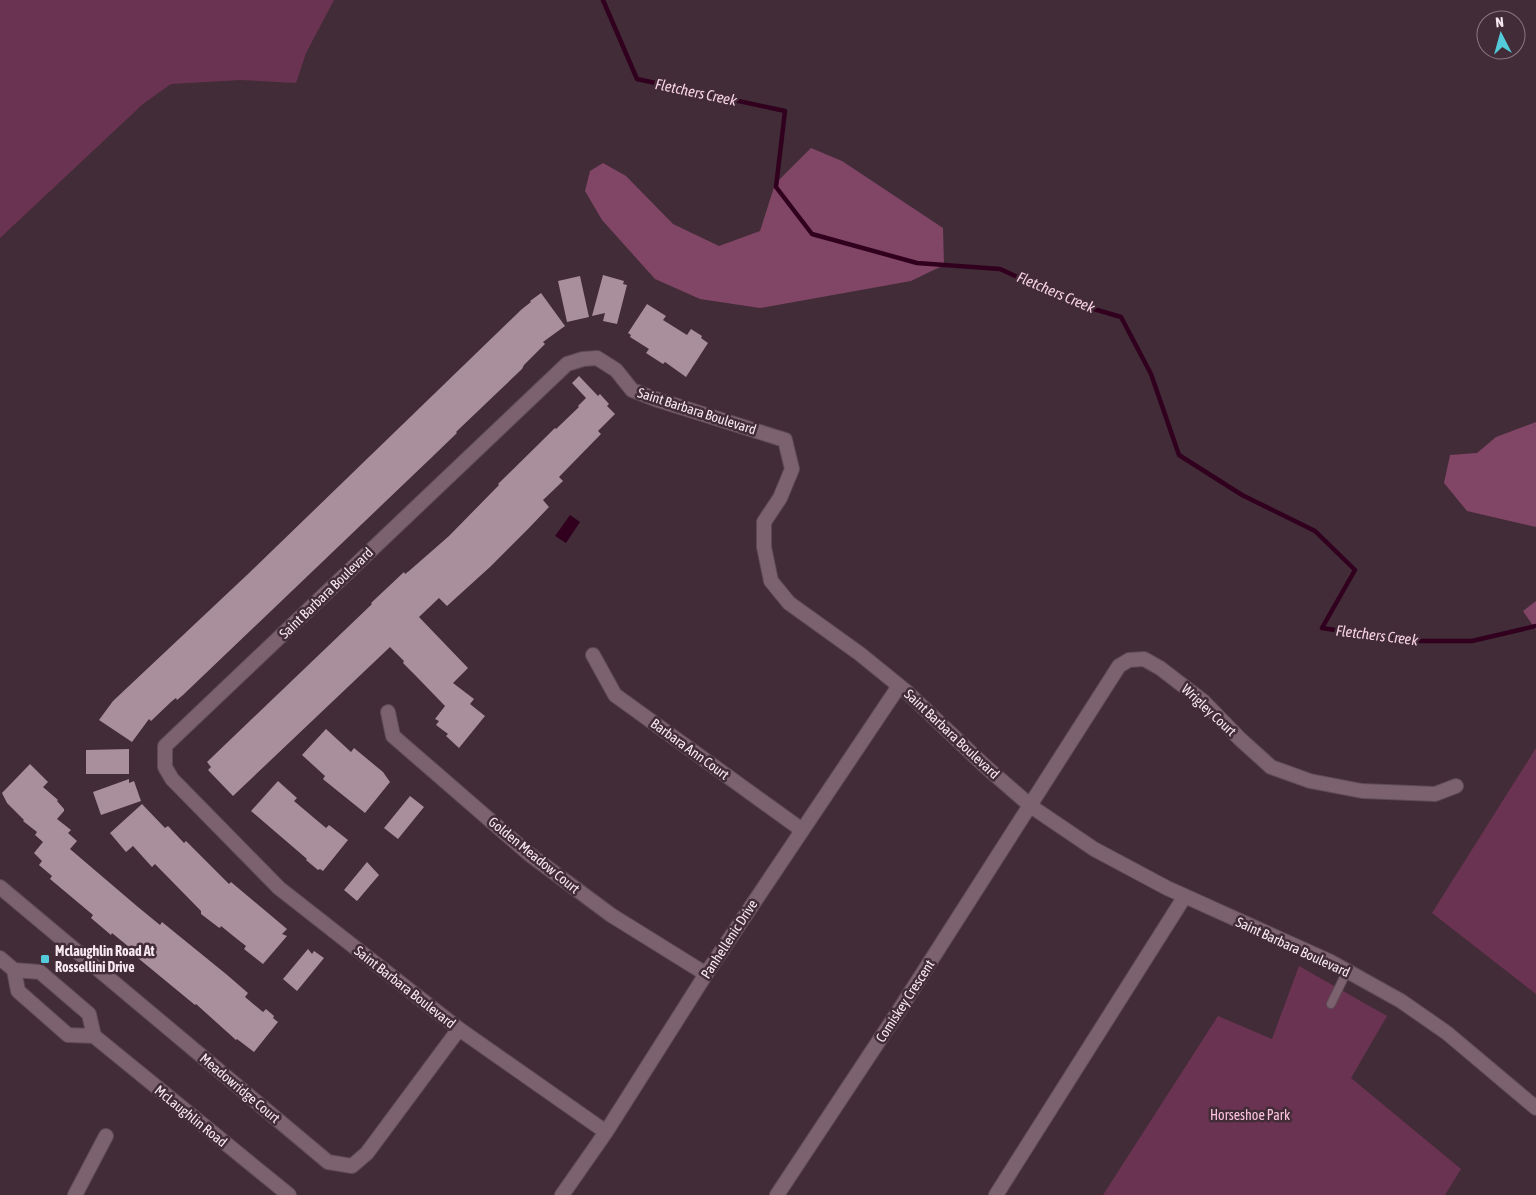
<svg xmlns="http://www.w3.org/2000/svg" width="1536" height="1195" viewBox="0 0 1536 1195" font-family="'Asap Condensed',sans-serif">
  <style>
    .green { fill: #6b3352 }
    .forest { fill: #814666 }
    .water { fill: #32001f }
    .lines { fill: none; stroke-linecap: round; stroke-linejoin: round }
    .stream { stroke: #32001f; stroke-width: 4.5 }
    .building { fill: #a98e9b }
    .service-casing { stroke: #5e4b54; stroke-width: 10 }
    .minor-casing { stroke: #5e4b54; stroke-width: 16 }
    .tertiary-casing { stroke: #5e4b54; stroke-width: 16 }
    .service { stroke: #7b626e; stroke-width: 8 }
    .minor { stroke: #7b626e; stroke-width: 14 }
    .tertiary { stroke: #7b626e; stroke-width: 14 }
    .poi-dot { fill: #53cbdb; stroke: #422c37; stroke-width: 2 }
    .labels { text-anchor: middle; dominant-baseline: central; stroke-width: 5; stroke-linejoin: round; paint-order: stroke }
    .street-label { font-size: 14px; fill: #f7e8ef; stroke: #422c37 }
    .poi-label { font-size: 14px; font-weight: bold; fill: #f7e8ef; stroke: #422c37; text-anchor: start }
    .park-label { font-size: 14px; fill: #fbc3de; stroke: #422c37 }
    .water-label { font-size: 15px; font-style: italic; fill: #f9d3e5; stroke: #422c37 }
  </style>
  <rect width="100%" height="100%" fill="#422c37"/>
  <path class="green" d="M 0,0 L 334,0 L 306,53 L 296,83 L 241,80 L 171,84 L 143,104 L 0,238 Z
    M 1536,748 L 1536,994 L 1432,913 Z
    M 1299,966 L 1387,1016 L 1351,1078 L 1461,1169 L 1445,1195 L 1103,1195 L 1218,1016 L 1272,1039 Z"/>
  <path class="forest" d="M 811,148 L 842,161 L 943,228 L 944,265 L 911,281 L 760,308 L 700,299 L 655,279 L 602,220 L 585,191 L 590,171 L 603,163 L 626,176 L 673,224 L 719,246 L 760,231 L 775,184 Z
    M 1536,422 L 1536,527 L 1467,511 L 1444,483 L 1450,455 L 1477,453 L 1496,437 Z
    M 1536,601 L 1536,630 L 1523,611 Z"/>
  <path class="water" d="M 570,515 L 580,522 L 566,543 L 555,536 Z"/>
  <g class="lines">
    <path class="stream" d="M 603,0 L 637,79 L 785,111 L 776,187 L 812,234 L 917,263 L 1000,269 L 1077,304 L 1121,317 L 1151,374 L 1179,455 L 1242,495 L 1315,531 L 1355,570 L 1322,628 L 1406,641 L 1472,641 L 1536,626"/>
  </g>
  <path class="building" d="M 603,275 L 624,281 L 623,284 L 627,285 L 617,324 L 603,321 L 605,313 L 592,316 Z
    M 580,276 L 589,317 L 567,322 L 558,281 Z
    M 541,293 L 565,326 L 543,342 L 545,344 L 524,365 L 522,369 L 456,432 L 457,433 L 430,459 L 183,695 L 177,700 L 176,698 L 172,701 L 151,721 L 149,719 L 132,742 L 99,720 L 113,701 L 248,574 L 522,309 L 531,302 L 530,301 Z
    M 647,304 L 666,316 L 663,320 L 687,335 L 691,329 L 702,336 L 701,338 L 708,343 L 686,377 L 665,362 L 663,364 L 646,353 L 649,349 L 630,337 L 631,335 L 628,333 Z
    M 579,376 L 598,396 L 600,394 L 609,404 L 607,406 L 615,414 L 598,431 L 601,434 L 559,477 L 563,481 L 543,500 L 549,507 L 529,528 L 490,567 L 447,606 L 439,598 L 419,617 L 468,668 L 453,683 L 474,699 L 470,704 L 485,716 L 459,748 L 446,736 L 448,734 L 436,725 L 439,721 L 435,719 L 445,706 L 414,674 L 403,663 L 404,661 L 390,647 L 233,796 L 208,770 L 211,767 L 207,762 L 372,604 L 371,603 L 404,572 L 405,574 L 409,571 L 449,536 L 499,485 L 498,484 L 555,428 L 556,429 L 579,407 L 578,406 L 586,398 L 572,383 Z
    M 326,729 L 351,752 L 354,748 L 383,772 L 390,782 L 365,813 L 324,780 L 323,779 L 325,776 L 302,755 Z
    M 129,749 L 129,774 L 86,774 L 86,750 Z
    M 30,764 L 48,782 L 43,787 L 58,800 L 57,801 L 64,809 L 64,811 L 57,819 L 71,830 L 68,833 L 77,841 L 70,849 L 138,907 L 160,925 L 162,922 L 226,974 L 248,993 L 245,997 L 263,1012 L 266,1009 L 274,1016 L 273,1018 L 278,1022 L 254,1052 L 237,1039 L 236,1040 L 196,1004 L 195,1005 L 127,949 L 129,947 L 112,933 L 111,935 L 91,918 L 93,915 L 50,879 L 52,876 L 39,865 L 42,861 L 34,853 L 43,842 L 35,835 L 37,832 L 23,821 L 24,820 L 7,803 L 2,793 Z
    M 129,779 L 129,783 L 134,781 L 141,801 L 101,815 L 93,792 Z
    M 278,781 L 297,798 L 294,801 L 326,828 L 329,825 L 348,840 L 323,871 L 320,869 L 318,870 L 306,860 L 307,859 L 251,811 Z
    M 410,796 L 424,807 L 398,839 L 384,828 Z
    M 142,804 L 165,828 L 168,826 L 184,843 L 186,841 L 229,884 L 231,882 L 287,929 L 282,934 L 287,936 L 263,964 L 244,949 L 246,946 L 237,939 L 221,926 L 220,928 L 218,927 L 201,914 L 201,911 L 155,864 L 152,867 L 133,846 L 126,852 L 110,833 Z
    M 367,862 L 379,875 L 357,901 L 344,890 Z
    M 308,949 L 312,954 L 314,951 L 324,958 L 297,991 L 283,979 Z"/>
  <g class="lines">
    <g class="service-casing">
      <path id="service" d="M 1331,1004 L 1347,971"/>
    </g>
    <g class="minor-casing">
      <path id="minor" d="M 593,655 L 615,695 L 802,830
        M 388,712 L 393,736 L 529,854 L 611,915 L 706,974
        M 0,887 L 328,1162 L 352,1166 L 367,1153 L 459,1029
        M 606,1132 L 459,1029 L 279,888 L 172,779 L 165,767 L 165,746 L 567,364 L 583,359 L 597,358 L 616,370 L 632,390 L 655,399 L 785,440 L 792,469 L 780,498 L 764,522 L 764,547 L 771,581 L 789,603 L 860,654 L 908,693 L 986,767 L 1032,807 L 1094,849 L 1167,888 L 1331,962 L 1401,1001 L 1447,1033 L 1536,1108
        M 75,1195 L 106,1136
        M 562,1195 L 606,1132 L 706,974 L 899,686
        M 777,1195 L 898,1012 L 1119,666 L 1129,660 L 1144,659 L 1160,668 L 1203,701 L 1240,739 L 1271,767 L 1310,781 L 1362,791 L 1435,794 L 1456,786
        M 996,1195 L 1185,896"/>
    </g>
    <g class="tertiary-casing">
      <path id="tertiary" d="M 0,958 L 14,970 L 40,972 L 89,1014 L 94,1036
        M 14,970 L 18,991 L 68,1035 L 94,1036 L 289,1195"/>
    </g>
    <use href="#service" class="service"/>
    <use href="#minor" class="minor"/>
    <use href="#tertiary" class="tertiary"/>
  </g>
  <rect class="poi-dot" x="40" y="954" width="10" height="10" rx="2.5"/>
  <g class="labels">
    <g class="street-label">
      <text transform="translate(697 411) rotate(18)">Saint Barbara Boulevard</text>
      <text transform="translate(326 593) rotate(-44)">Saint Barbara Boulevard</text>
      <text transform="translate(1209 710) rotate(43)">Wrigley Court</text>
      <text transform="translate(952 734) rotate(43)">Saint Barbara Boulevard</text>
      <text transform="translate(690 749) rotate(36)">Barbara Ann Court</text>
      <text transform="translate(534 855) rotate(39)">Golden Meadow Court</text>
      <text transform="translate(729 939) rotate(-57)">Panhellenic Drive</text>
      <text transform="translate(1293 947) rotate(25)">Saint Barbara Boulevard</text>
      <text transform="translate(405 987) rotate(38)">Saint Barbara Boulevard</text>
      <text transform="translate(905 1001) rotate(-57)">Comiskey Crescent</text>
      <text transform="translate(240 1088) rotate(40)">Meadowridge Court</text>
      <text transform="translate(191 1116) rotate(39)">McLaughlin Road</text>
    </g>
    <g class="poi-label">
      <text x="55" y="951">Mclaughlin Road At<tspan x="55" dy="16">Rossellini Drive</tspan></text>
    </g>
    <g class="park-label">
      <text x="1250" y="1115">Horseshoe Park</text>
    </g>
    <g class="water-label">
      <text transform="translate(696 92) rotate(12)">Fletchers Creek</text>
      <text transform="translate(1056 292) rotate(23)">Fletchers Creek</text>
      <text transform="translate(1377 635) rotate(7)">Fletchers Creek</text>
    </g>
  </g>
  <g transform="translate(1501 35) rotate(354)"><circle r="24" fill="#422c37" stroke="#8a7781"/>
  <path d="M0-4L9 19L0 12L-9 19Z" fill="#53cbdb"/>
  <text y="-8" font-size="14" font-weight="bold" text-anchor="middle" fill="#f7e8ef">N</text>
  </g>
</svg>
